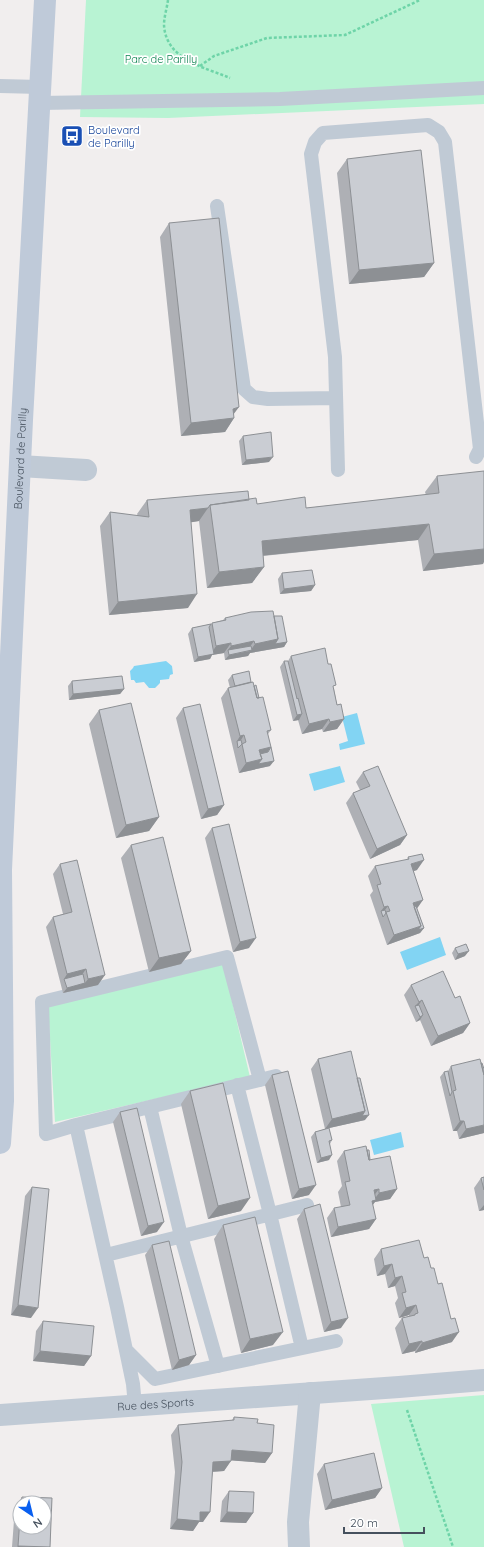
<svg xmlns="http://www.w3.org/2000/svg" width="484" height="1547" viewBox="0 0 484 1547" font-family="Quicksand,sans-serif">
  <style>
    .green { fill: #b8f3d3 }
    .water { fill: #82d4f3 }
    .lines { fill: none; stroke-linecap: round; stroke-linejoin: round }
    .path { stroke: #6ed4a8; stroke-width: 2.5; stroke-dasharray: 3 2; stroke-linecap: butt }
    .lane { stroke: #c0cad5; stroke-width: 14 }
    .street { stroke: #c0cad5; stroke-width: 22 }
    .secondary { stroke: #bfcad9; stroke-width: 22 }
    .wall { fill: #aeb0b5; fill-rule: evenodd }
    .shaded-wall { fill: #8d9094 }
    .building { fill: #cacdd3; stroke: #8d9094 }
    .labels { text-anchor: middle; dominant-baseline: central; stroke-width: 3.5; stroke-linejoin: round; paint-order: stroke }
    .park-label { font-size: 11px; fill: #0f8552; stroke: #fff }
    .transit-label { font-size: 11px; fill: #164399; stroke: #fff; text-anchor: start }
    .street-label { font-size: 11px; fill: #45505d; stroke: #fff }
  </style>
  <rect width="100%" height="100%" fill="#f1eeee"/>
  <path class="green" d="M 86,0 L 484,0 L 484,104 L 168,118 L 80,117 Z
    M 223,963 L 250,1077 L 55,1122 L 48,1006 Z
    M 484,1395 L 484,1547 L 404,1547 L 371,1404 Z"/>
  <path class="water" d="M 166,661 L 172,666 L 173,674 L 170,675 L 169,679 L 160,680 L 160,683 L 155,688 L 149,688 L 144,682 L 136,683 L 134,680 L 131,680 L 130,671 L 133,668 L 134,666 Z
    M 357,713 L 365,744 L 340,750 L 339,744 L 348,741 L 342,717 Z
    M 340,766 L 345,782 L 314,791 L 309,774 Z
    M 440,937 L 446,955 L 407,970 L 400,952 Z
    M 401,1132 L 404,1147 L 374,1155 L 370,1140 Z"/>
  <g class="lines">
    <path class="path" d="M 168,0 C 167,8 164,17 164,25 C 166,60 204,67 230,78
      M 200,66 L 214,56 L 267,38 L 345,35 L 420,0
      M 407,1410 L 453,1547"/>
    <path class="lane" d="M 0,86 L 40,87
      M 40,103 L 280,99 L 484,88
      M 217,206 L 244,389 L 253,397 L 268,399 L 336,398
      M 338,470 L 335,357 L 311,154 L 315,142 L 323,133 L 428,125 L 439,132 L 445,142 L 480,449 L 476,457
      M 237,1085 L 270,1214 L 302,1348
      M 150,1107 L 181,1236 L 218,1366
      M 76,1125 L 46,1134 L 42,1002 L 227,957 L 260,1080
      M 106,1255 L 307,1205
      M 127,1351 L 155,1379 L 336,1341
      M 135,1406 L 133,1384 L 117,1307 L 76,1125 L 276,1076"/>
    <g class="street">
      <path d="M 20,466 L 86,470"/>
      <path id="s1" d="M 0,1415 L 399,1387 L 484,1380"/>
      <path d="M 299,1547 L 298,1522 L 310,1393"/>
    </g>
    <path class="secondary" id="s2" d="M 0,1143 L 3,1101 L 1,870 L 22,420 L 45,0"/>
  </g>
  <path class="wall" d="M 347,159 L 434,263 L 424,277 L 349,284 L 337,173 Z
    M 169,223 L 234,418 L 225,432 L 181,436 L 160,237 Z
    M 243,436 L 269,462 L 242,465 L 239,441 Z
    M 437,476 L 483,564 L 423,571 L 418,540 L 263,556 L 264,567 L 252,583 L 207,588 L 199,521 L 191,522 L 188,608 L 109,615 L 100,526 L 110,512 L 138,516 L 137,514 L 147,500 L 249,500 L 257,504 L 306,508 L 426,495 L 425,492 Z
    M 282,573 L 315,585 L 311,591 L 280,594 L 278,579 Z
    M 274,616 L 287,642 L 284,647 L 250,653 L 248,656 L 225,660 L 224,653 L 212,655 L 210,659 L 194,662 L 188,634 L 192,628 L 211,624 L 212,623 L 223,620 L 225,618 Z
    M 291,656 L 334,689 L 337,705 L 344,719 L 337,729 L 323,732 L 322,729 L 302,734 L 298,720 L 293,721 L 280,667 L 284,661 L 288,661 Z
    M 232,675 L 251,682 L 254,686 L 271,730 L 268,734 L 270,766 L 239,773 L 221,698 L 228,688 L 230,688 L 228,680 Z
    M 72,681 L 124,689 L 120,694 L 69,700 L 68,686 Z
    M 183,708 L 224,805 L 217,815 L 201,819 L 176,718 Z
    M 99,710 L 159,817 L 149,831 L 116,838 L 89,724 Z
    M 363,772 L 407,835 L 400,845 L 370,859 L 346,803 L 353,793 L 360,790 L 356,782 Z
    M 212,828 L 249,948 L 233,952 L 205,838 Z
    M 131,845 L 191,951 L 181,964 L 149,972 L 121,858 Z
    M 408,857 L 417,870 L 414,871 L 417,909 L 424,928 L 420,933 L 387,945 L 370,895 L 373,891 L 368,876 L 375,866 L 407,860 Z
    M 60,864 L 98,985 L 63,993 L 46,927 L 53,917 L 63,914 L 53,874 Z
    M 455,948 L 465,956 L 455,960 L 452,953 Z
    M 411,985 L 455,998 L 470,1023 L 463,1033 L 431,1046 L 420,1020 L 416,1022 L 404,995 Z
    M 318,1059 L 357,1078 L 365,1120 L 329,1128 L 332,1140 L 330,1144 L 329,1160 L 317,1163 L 311,1137 L 315,1132 L 325,1129 L 311,1069 Z
    M 451,1066 L 484,1133 L 459,1139 L 457,1131 L 453,1131 L 440,1077 L 444,1072 L 448,1071 Z
    M 272,1075 L 309,1195 L 292,1199 L 265,1085 Z
    M 190,1091 L 241,1211 L 208,1219 L 181,1104 Z
    M 120,1112 L 157,1232 L 141,1236 L 113,1122 Z
    M 367,1150 L 370,1160 L 397,1189 L 390,1199 L 375,1202 L 372,1205 L 376,1219 L 369,1229 L 331,1237 L 327,1218 L 334,1208 L 341,1207 L 338,1192 L 342,1186 L 337,1161 L 344,1151 Z
    M 484,1175 L 484,1210 L 479,1211 L 474,1188 L 481,1178 L 484,1177 Z
    M 32,1187 L 31,1318 L 11,1315 L 25,1196 Z
    M 304,1209 L 341,1328 L 324,1332 L 297,1219 Z
    M 223,1225 L 273,1345 L 241,1353 L 214,1239 Z
    M 152,1245 L 196,1355 L 189,1365 L 172,1370 L 145,1255 Z
    M 381,1249 L 424,1258 L 431,1268 L 452,1342 L 415,1353 L 415,1351 L 402,1354 L 395,1328 L 402,1318 L 409,1316 L 409,1315 L 399,1318 L 395,1303 L 398,1298 L 395,1286 L 388,1288 L 385,1274 L 377,1276 L 374,1259 Z
    M 43,1321 L 91,1356 L 84,1366 L 33,1361 L 36,1331 Z
    M 234,1417 L 257,1423 L 272,1453 L 265,1463 L 231,1460 L 224,1471 L 213,1472 L 203,1522 L 199,1522 L 193,1531 L 170,1529 L 175,1472 L 171,1435 L 178,1425 L 232,1420 Z
    M 324,1464 L 382,1488 L 375,1498 L 325,1510 L 317,1474 Z
    M 229,1491 L 253,1513 L 246,1523 L 220,1522 L 222,1501 Z
    M 22,1497 L 52,1498 L 50,1547 L 12,1547 L 15,1507 ZM 20,1503 L 44,1503 L 44,1527 L 20,1527 Z"/>
  <path class="shaded-wall" d="M 434,263 L 424,277 L 349,284 L 359,270 Z
    M 239,407 L 230,419 L 234,418 L 225,432 L 181,436 L 191,423 Z
    M 273,457 L 269,462 L 242,465 L 246,460 Z
    M 208,508 L 199,521 L 181,524 L 190,510 Z
    M 429,524 L 418,540 L 250,557 L 262,541 Z
    M 484,549 L 484,562 L 483,564 L 423,571 L 434,554 Z
    M 264,567 L 252,583 L 207,588 L 219,572 Z
    M 315,585 L 311,591 L 280,594 L 284,589 Z
    M 197,594 L 188,608 L 109,615 L 118,602 Z
    M 278,639 L 287,642 L 284,647 L 250,653 L 248,656 L 225,660 L 229,655 L 250,651 L 255,644 Z
    M 254,641 L 247,651 L 228,650 L 224,655 L 231,646 Z
    M 231,643 L 224,653 L 212,655 L 210,659 L 194,662 L 198,657 L 211,654 L 216,646 Z
    M 124,689 L 120,694 L 69,700 L 73,694 Z
    M 302,714 L 299,720 L 293,721 L 297,715 Z
    M 329,719 L 322,729 L 302,734 L 309,724 Z
    M 344,719 L 337,729 L 323,732 L 330,722 Z
    M 244,735 L 238,745 L 237,741 L 240,736 Z
    M 271,747 L 264,757 L 257,759 L 259,750 Z
    M 262,759 L 274,761 L 270,766 L 239,773 L 246,763 Z
    M 224,805 L 217,815 L 201,819 L 208,809 Z
    M 159,817 L 149,831 L 116,838 L 126,825 Z
    M 407,835 L 400,845 L 370,859 L 377,849 Z
    M 424,860 L 417,870 L 404,874 L 411,864 Z
    M 423,900 L 416,910 L 411,912 L 413,903 Z
    M 388,906 L 382,914 L 381,911 L 384,907 Z
    M 421,926 L 424,928 L 420,933 L 387,945 L 394,935 Z
    M 256,938 L 249,948 L 233,952 L 240,942 Z
    M 191,951 L 181,964 L 149,972 L 159,958 Z
    M 469,951 L 465,956 L 455,960 L 458,954 Z
    M 86,969 L 79,979 L 64,979 L 67,974 Z
    M 105,975 L 98,985 L 63,993 L 67,988 L 85,983 L 88,979 Z
    M 422,1000 L 416,1009 L 415,1006 L 419,1002 Z
    M 423,1015 L 420,1020 L 416,1022 L 420,1017 Z
    M 470,1023 L 463,1033 L 431,1046 L 438,1036 Z
    M 365,1111 L 369,1115 L 365,1120 L 325,1129 L 332,1119 Z
    M 460,1121 L 464,1121 L 457,1131 L 453,1131 Z
    M 484,1125 L 484,1133 L 459,1139 L 466,1129 Z
    M 332,1155 L 329,1160 L 317,1163 L 321,1158 Z
    M 316,1185 L 309,1195 L 292,1199 L 299,1189 Z
    M 379,1189 L 372,1198 L 376,1197 L 379,1193 L 397,1189 L 390,1199 L 375,1202 L 369,1210 L 374,1190 Z
    M 250,1198 L 241,1211 L 208,1219 L 218,1206 Z
    M 484,1205 L 484,1210 L 479,1211 Z
    M 376,1219 L 369,1229 L 331,1237 L 338,1227 Z
    M 164,1222 L 157,1232 L 141,1236 L 148,1226 Z
    M 392,1264 L 385,1274 L 377,1276 L 384,1266 Z
    M 402,1276 L 395,1286 L 388,1288 L 395,1278 Z
    M 18,1305 L 38,1308 L 31,1318 L 11,1315 Z
    M 416,1305 L 409,1315 L 399,1318 L 406,1308 Z
    M 348,1318 L 341,1328 L 324,1332 L 331,1322 Z
    M 283,1332 L 273,1345 L 241,1353 L 250,1339 Z
    M 459,1332 L 452,1342 L 415,1353 L 422,1343 Z
    M 422,1341 L 415,1351 L 402,1354 L 409,1344 Z
    M 40,1351 L 91,1356 L 84,1366 L 33,1361 Z
    M 196,1355 L 189,1365 L 172,1370 L 179,1360 Z
    M 232,1450 L 272,1453 L 265,1463 L 225,1460 Z
    M 231,1461 L 224,1471 L 206,1472 L 213,1462 Z
    M 382,1488 L 375,1498 L 325,1510 L 332,1500 Z
    M 200,1512 L 210,1512 L 203,1522 L 199,1522 L 193,1531 L 170,1529 L 177,1519 Z
    M 227,1512 L 253,1513 L 246,1523 L 220,1522 Z
    M 18,1546 L 50,1547 L 17,1547 Z"/>
  <path class="building" d="M 421,150 L 434,263 L 359,270 L 347,159 Z
    M 219,218 L 239,407 L 233,409 L 234,418 L 191,423 L 169,223 Z
    M 271,432 L 273,457 L 246,460 L 243,436 Z
    M 484,471 L 484,549 L 434,554 L 429,524 L 262,541 L 264,567 L 219,572 L 210,505 L 256,498 L 257,504 L 305,497 L 306,508 L 439,493 L 437,476 Z
    M 248,491 L 249,500 L 210,505 L 208,508 L 190,510 L 197,594 L 118,602 L 110,512 L 149,517 L 147,500 Z
    M 312,570 L 315,585 L 284,589 L 282,573 Z
    M 273,611 L 278,639 L 255,644 L 254,641 L 231,646 L 231,643 L 216,646 L 212,623 L 226,620 L 225,618 L 251,612 Z
    M 274,616 L 282,616 L 287,642 L 275,644 L 278,639 Z
    M 211,624 L 209,627 L 214,654 L 198,657 L 192,628 Z
    M 251,646 L 252,650 L 229,655 L 228,650 Z
    M 325,648 L 328,664 L 331,664 L 336,685 L 333,686 L 337,705 L 341,704 L 344,719 L 330,722 L 329,719 L 309,724 L 291,656 Z
    M 284,661 L 288,661 L 297,699 L 298,698 L 302,714 L 297,715 Z
    M 249,671 L 251,682 L 235,686 L 232,675 Z
    M 122,676 L 124,689 L 73,694 L 72,681 Z
    M 253,682 L 257,698 L 263,697 L 271,730 L 267,731 L 271,747 L 259,750 L 262,759 L 246,763 L 242,744 L 246,742 L 244,735 L 240,736 L 228,688 Z
    M 256,685 L 259,698 L 257,698 L 254,686 Z
    M 131,703 L 159,817 L 126,825 L 99,710 Z
    M 200,704 L 224,805 L 208,809 L 183,708 Z
    M 241,740 L 242,744 L 238,748 L 237,741 Z
    M 271,747 L 274,761 L 258,764 L 262,759 L 260,754 L 268,752 Z
    M 378,766 L 407,835 L 377,849 L 353,793 L 370,786 L 363,772 Z
    M 229,824 L 256,938 L 240,942 L 212,828 Z
    M 163,837 L 191,951 L 159,958 L 131,845 Z
    M 422,854 L 424,860 L 411,864 L 423,900 L 413,903 L 421,926 L 394,935 L 386,912 L 390,911 L 388,906 L 384,907 L 377,885 L 381,884 L 375,866 L 409,859 L 408,857 Z
    M 77,860 L 105,975 L 88,979 L 86,969 L 67,974 L 53,917 L 72,912 L 60,864 Z
    M 416,906 L 424,928 L 418,930 L 421,926 L 414,907 Z
    M 385,910 L 386,913 L 383,917 L 381,911 Z
    M 466,944 L 469,951 L 458,954 L 455,948 Z
    M 443,971 L 455,998 L 460,996 L 470,1023 L 438,1036 L 422,1000 L 419,1002 L 411,985 Z
    M 83,974 L 85,983 L 67,988 L 64,979 Z
    M 419,1005 L 423,1015 L 420,1017 L 415,1006 Z
    M 351,1051 L 365,1111 L 332,1119 L 318,1059 Z
    M 480,1059 L 484,1075 L 484,1125 L 466,1129 L 464,1121 L 460,1121 L 453,1091 L 456,1090 L 451,1066 Z
    M 481,1063 L 482,1063 L 484,1069 L 484,1075 Z
    M 288,1071 L 316,1185 L 299,1189 L 272,1075 Z
    M 448,1071 L 452,1092 L 450,1096 L 444,1072 Z
    M 357,1078 L 360,1078 L 369,1115 L 362,1116 L 365,1111 Z
    M 223,1083 L 250,1198 L 218,1206 L 190,1091 Z
    M 137,1108 L 164,1222 L 148,1226 L 120,1112 Z
    M 329,1128 L 332,1140 L 329,1141 L 332,1155 L 321,1158 L 315,1132 Z
    M 366,1146 L 369,1160 L 390,1156 L 397,1189 L 379,1193 L 379,1189 L 374,1190 L 376,1200 L 372,1201 L 376,1219 L 338,1227 L 334,1208 L 350,1205 L 345,1182 L 350,1181 L 344,1151 Z
    M 367,1150 L 369,1150 L 370,1160 L 369,1160 Z
    M 484,1177 L 484,1190 L 481,1178 Z
    M 32,1187 L 49,1189 L 38,1308 L 18,1305 Z
    M 320,1204 L 348,1318 L 331,1322 L 304,1209 Z
    M 255,1217 L 283,1332 L 250,1339 L 223,1225 Z
    M 419,1240 L 424,1258 L 428,1257 L 431,1268 L 434,1268 L 438,1284 L 442,1283 L 451,1319 L 455,1318 L 459,1332 L 422,1343 L 422,1341 L 409,1344 L 402,1318 L 415,1315 L 415,1314 L 418,1313 L 416,1305 L 406,1308 L 402,1293 L 406,1292 L 402,1276 L 395,1278 L 392,1264 L 384,1266 L 381,1249 Z
    M 169,1241 L 196,1355 L 179,1360 L 152,1245 Z
    M 43,1321 L 94,1326 L 91,1356 L 40,1351 Z
    M 234,1417 L 258,1419 L 257,1423 L 274,1425 L 272,1453 L 232,1450 L 231,1461 L 213,1462 L 210,1512 L 200,1512 L 200,1521 L 177,1519 L 182,1462 L 178,1425 L 234,1420 Z
    M 374,1453 L 382,1488 L 332,1500 L 324,1464 Z
    M 229,1491 L 254,1492 L 253,1513 L 227,1512 Z
    M 22,1497 L 52,1498 L 50,1547 L 18,1546 L 20,1518 L 20,1527 L 44,1527 L 44,1503 L 21,1503 Z"/>
  <defs>
    <g id="bus-square" transform="scale(1.15)"><rect x="-9" y="-9" width="18" height="18" rx="4" fill="#1a4fb4" stroke="#fff"/><path d="M-5-6H5V4H4V6H2V4H-2V6H-4V4H-5ZM-3.5-4V0h7V-4ZM-3.5 1.2v1.5H-2V1.2ZM2 1.2v1.5H3.5V1.2Z" fill="#fff"/></g>
  </defs>
  <g fill-rule="evenodd">
    <use href="#bus-square" x="72" y="136"/>
  </g>
  <g class="labels">
    <g class="park-label">
      <text x="161" y="59">Parc de Parilly</text>
    </g>
    <g class="transit-label">
      <text x="88" y="130">Boulevard<tspan x="88" dy="13">de Parilly</tspan></text>
    </g>
    <g class="street-label">
      <text stroke="none"><textPath href="#s2" startOffset="685">Boulevard de Parilly</textPath></text>
      <text stroke="none"><textPath href="#s1" startOffset="156">Rue des Sports</textPath></text>
    </g>
  </g>
  <g transform="translate(32 1515) rotate(145)"><circle r="19" fill="#ffffff" stroke="#b5b9be"/>
  <path d="M0-3L7 15L0 10L-7 15Z" fill="#095ff0"/>
  <text y="-6" font-size="11" font-weight="bold" text-anchor="middle" fill="#45505d">N</text>
  </g>
  <path d="M344 1527v6h80v-6" fill="none" stroke="#45505d" stroke-width="2"/>
  <text x="350" y="1527" font-size="12" fill="#45505d" stroke="#ffffff" stroke-width="3" paint-order="stroke">20 m</text>
</svg>
